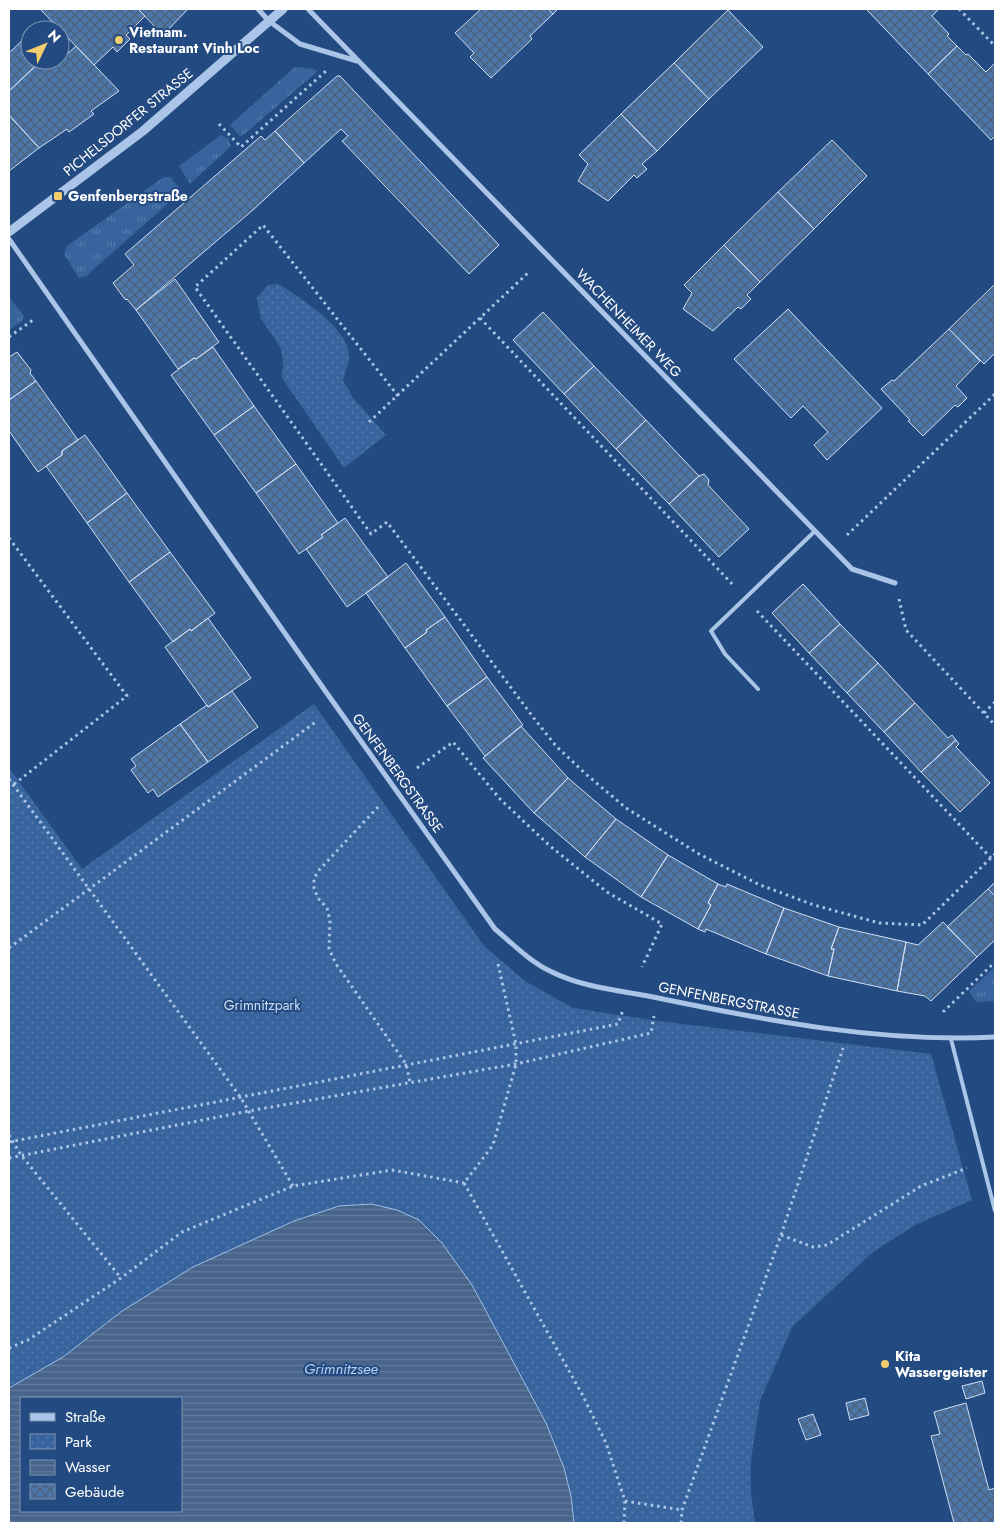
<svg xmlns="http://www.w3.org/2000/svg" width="1004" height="1532" viewBox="0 0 1004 1532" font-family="Jost,sans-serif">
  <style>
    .grass { fill: url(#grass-tufts) }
    .park { fill: url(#park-dots) }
    .water { fill: url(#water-rules); stroke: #9ec0e8; fill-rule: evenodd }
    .building { fill: url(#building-cross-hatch); stroke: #cedff5 }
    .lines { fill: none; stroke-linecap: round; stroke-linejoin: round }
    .path { stroke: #aac5e7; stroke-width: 3; stroke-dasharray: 2.5 4; stroke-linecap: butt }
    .service { stroke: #aac5e7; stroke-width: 4 }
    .minor { stroke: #aac5e7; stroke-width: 5 }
    .tertiary { stroke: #aac5e7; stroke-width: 9 }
    .poi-dot { fill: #f1cd6e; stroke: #244b81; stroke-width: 2 }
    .labels { text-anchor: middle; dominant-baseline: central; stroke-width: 4; stroke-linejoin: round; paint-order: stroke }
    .poi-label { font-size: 14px; font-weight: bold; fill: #fff; stroke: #244b81; text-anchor: start }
    .street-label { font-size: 14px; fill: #fff; stroke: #244b81 }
    .park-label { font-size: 14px; fill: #cedff5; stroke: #244b81 }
    .water-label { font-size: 15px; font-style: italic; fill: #b6cfee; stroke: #244b81 }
  </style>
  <defs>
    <pattern id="grass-tufts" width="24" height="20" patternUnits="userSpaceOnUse" patternTransform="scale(1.25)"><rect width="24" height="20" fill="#38649e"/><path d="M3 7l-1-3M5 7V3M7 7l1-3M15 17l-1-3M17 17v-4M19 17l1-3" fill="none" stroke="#567bad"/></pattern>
    <pattern id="park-dots" width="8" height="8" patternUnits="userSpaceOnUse" patternTransform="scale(1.25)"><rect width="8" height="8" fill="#38649e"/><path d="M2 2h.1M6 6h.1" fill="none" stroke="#567bad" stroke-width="1.8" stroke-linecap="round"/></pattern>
    <pattern id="water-rules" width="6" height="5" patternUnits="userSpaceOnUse" patternTransform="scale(1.25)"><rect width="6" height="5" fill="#48648b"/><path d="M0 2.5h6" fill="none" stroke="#637b9c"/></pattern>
    <pattern id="building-cross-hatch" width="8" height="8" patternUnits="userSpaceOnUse" patternTransform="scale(1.25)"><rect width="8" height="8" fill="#4c75a9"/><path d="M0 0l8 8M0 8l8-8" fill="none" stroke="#4c607a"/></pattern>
  </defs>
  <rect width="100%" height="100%" fill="#244b81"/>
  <path class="grass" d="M 295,67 L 314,69 L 318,71 L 241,137 L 230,125 Z
    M 221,135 L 229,139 L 231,146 L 190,184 L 179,166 Z
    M 164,177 L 170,177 L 179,188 L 180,193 L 86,276 L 79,278 L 64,254 L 67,246 Z
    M 9,297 L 24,316 L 22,321 L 9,330 Z
    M 995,967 L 995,1001 L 976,1002 L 969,991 Z"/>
  <path class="park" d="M 278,284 C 299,297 350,328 349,357 C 349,364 345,373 343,380 L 353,398 L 386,435 L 344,468 L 282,378 L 283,363 L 281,348 L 261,319 L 257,298 L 268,285 Z
    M 314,704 L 484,946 L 525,981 L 573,1008 L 658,1021 L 931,1054 L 972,1200 L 915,1225 L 873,1252 L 792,1327 L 760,1401 L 751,1460 L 751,1493 L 755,1523 L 574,1523 L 571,1496 L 546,1423 L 472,1285 L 339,1206 L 294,1221 L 193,1267 L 122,1311 L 63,1357 L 9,1388 L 9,768 L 82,869 Z"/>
  <path class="water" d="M 371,1204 L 397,1210 L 419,1220 L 442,1243 L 472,1285 L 546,1423 L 564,1468 L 571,1496 L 574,1523 L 9,1523 L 9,1388 L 63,1357 L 122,1311 L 193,1267 L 294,1221 L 339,1206 ZM 21,1398 L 181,1398 L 181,1511 L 21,1511 Z"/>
  <path class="building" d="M 40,9 L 138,9 L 145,16 L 126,35 L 130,39 L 117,52 L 113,47 L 94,65 Z
    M 138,9 L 188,9 L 163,35 Z
    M 481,9 L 548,9 L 553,14 L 530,36 L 532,39 L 491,78 L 470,57 L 474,53 L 455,33 Z
    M 548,9 L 558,9 L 553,14 Z
    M 866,9 L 939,9 L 932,16 L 949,34 L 947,36 L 957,46 L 928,74 Z
    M 728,10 L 763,47 L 709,99 L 674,63 Z
    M 30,33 L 30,60 L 51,60 L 43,68 L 38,63 L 9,91 L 9,53 Z
    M 76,46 L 119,91 L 91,111 L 94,114 L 69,132 L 67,129 L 39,148 L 9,115 L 9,91 L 38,64 L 43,68 L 51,60 L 60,60 L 60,51 L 65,56 Z
    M 957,46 L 966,55 L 968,54 L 986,72 L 995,63 L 995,136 L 991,140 L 928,74 Z
    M 674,63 L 709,99 L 657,151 L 621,114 Z
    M 337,76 L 340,76 L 499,245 L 469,274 L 342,141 L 348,136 L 341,129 L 304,163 L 275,131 Z
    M 621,114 L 657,151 L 642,164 L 647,169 L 637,178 L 634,175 L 608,201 L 578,181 L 588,164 L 579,155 Z
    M 9,115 L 39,148 L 9,171 Z
    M 275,131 L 304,163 L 254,209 L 136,310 L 127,299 L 126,300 L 124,298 L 113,283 L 134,265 L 125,254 L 261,136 L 265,140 Z
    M 832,140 L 867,176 L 814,229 L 778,192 Z
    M 778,192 L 814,229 L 760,282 L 724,245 Z
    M 724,245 L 760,282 L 747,295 L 751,299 L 741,309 L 738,307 L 713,331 L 683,309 L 692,293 L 684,285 Z
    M 175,279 L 219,342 L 196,359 L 194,358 L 178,369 L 136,310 Z
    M 995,284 L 995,353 L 984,364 L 949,329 Z
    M 788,309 L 882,408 L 827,460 L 814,445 L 828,432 L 803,406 L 791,418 L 734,359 Z
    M 543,312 L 594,366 L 564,394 L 513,340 Z
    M 949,329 L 980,361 L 956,386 L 967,398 L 958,407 L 955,405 L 923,436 L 908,421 L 910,420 L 881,389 L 892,380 L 894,381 Z
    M 213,347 L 254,406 L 214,435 L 171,375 L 194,358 L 196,359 Z
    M 17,352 L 31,370 L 30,373 L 36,381 L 9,400 L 9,357 Z
    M 594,366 L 646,420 L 616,449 L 564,394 Z
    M 36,381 L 78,440 L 62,451 L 62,455 L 38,472 L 9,431 L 9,400 Z
    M 254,406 L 296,464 L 256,493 L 214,435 Z
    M 646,420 L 699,476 L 669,504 L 616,449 Z
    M 85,435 L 127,493 L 87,523 L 46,466 L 62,455 L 62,451 Z
    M 296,464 L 338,523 L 321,535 L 323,537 L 299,554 L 256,493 Z
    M 704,474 L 709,480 L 708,485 L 749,529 L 719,557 L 669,504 L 699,476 Z
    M 127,493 L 170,552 L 129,582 L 87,523 Z
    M 345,518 L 388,577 L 347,607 L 306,549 L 323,537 L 321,535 Z
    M 170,552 L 215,613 L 191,631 L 190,629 L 173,642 L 129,582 Z
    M 406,563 L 445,617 L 426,630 L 427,632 L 405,648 L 366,593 Z
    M 803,584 L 840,624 L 809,653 L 772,613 Z
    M 445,617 L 487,677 L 447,706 L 405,648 L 427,632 L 426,630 Z
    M 208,618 L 251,678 L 208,707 L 165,647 L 190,629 L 191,631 Z
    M 840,624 L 878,663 L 847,693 L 809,653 Z
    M 878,663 L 915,703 L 884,732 L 847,693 Z
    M 487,677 L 523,725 L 485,756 L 447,706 Z
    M 232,691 L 258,727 L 208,762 L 180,724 L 207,705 L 208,707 Z
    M 915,703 L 948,738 L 952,735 L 956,740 L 921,772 L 884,732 Z
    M 180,724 L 208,762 L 158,797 L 153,789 L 148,793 L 131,770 L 136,766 L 131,759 Z
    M 521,726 L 568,778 L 534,813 L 483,758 Z
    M 956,740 L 959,744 L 956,747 L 990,783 L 960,812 L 921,772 Z
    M 568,778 L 616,819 L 585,857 L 534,813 Z
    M 616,819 L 668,855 L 641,897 L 585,857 Z
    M 668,855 L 718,884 L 708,903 L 711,905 L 698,929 L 641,897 Z
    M 995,882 L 995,896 L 988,889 Z
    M 718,884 L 726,887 L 727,884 L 784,908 L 766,954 L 706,929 L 705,932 L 698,929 L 711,905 L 708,903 Z
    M 988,889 L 995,896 L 995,940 L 977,957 L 947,927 Z
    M 784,908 L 839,927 L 831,949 L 834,949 L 828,976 L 766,954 Z
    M 943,922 L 977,957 L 931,1001 L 925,996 L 897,991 L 906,942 L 918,945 Z
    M 839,927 L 906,942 L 897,991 L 828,976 L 834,949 L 831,949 Z
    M 982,1381 L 985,1393 L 966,1399 L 962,1386 Z
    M 865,1398 L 869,1415 L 850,1420 L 846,1403 Z
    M 966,1403 L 989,1490 L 995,1488 L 995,1523 L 954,1523 L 931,1436 L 940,1434 L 934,1412 Z
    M 813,1414 L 821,1435 L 806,1440 L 798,1419 Z"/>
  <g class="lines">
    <path class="path" d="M 959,9 L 995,46
      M 219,124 L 241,147 L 326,71
      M 480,318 L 734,586
      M 9,337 L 33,320
      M 398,396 L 263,225 L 195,287 L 371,534 L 387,522 L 536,721 L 556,746 L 587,775 L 626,808 L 699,854 L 760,885 L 814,905 L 879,923 L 922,925 L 995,854
      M 369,422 L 530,271
      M 847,535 L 995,394
      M 9,538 L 127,696 L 13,785
      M 899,599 L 906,630 L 995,725
      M 757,611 L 991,858
      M 984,713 L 995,702
      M 417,768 L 453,742 L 500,799 L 550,846 L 607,892 L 662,924 L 642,967
      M 9,779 L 241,1098 L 293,1186
      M 378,807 L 320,869 L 314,878 L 314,888 L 318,898 L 327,908 L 330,920 L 329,949 L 336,964 L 406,1064 L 410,1082
      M 9,948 L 317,721
      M 498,964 L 516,1044 L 516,1064 L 493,1145 L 464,1183 L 582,1394 L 606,1443 L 625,1501 L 624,1523
      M 943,1012 L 995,962
      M 9,1135 L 21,1155 L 121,1278
      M 9,1142 L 618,1024 L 623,1010
      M 9,1158 L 249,1111 L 516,1064 L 651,1033 L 654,1016
      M 781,1235 L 843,1048
      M 9,1348 L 28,1340 L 121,1278 L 182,1232 L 293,1186 L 392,1170 L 464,1183
      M 625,1501 L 682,1510
      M 681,1523 L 682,1510 L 781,1235 L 813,1247 L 827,1245 L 921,1186 L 967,1168"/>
    <path class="service" d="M 758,689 L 725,654 L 711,631 L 815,531
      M 951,1039 L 995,1211"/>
    <path class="minor" d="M 258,9 L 269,21 L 300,44 L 357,61
      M 308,9 L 852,569 L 895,583
      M 9,239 L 326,692 L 495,929 C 513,944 530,962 552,972 C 584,988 624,991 658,998 C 769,1021 882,1043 995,1037"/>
    <path class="tertiary" d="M 9,232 L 143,131 L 283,9"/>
  </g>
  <g class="poi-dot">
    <circle cx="119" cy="40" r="5"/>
    <rect x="53" y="191" width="10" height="10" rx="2.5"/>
    <circle cx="885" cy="1364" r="5"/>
  </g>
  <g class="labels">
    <g class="poi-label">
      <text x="129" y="32">Vietnam.<tspan x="129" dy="16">Restaurant Vinh Loc</tspan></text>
      <text x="68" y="196">Genfenbergstraße</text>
      <text x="895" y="1356">Kita<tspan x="895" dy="16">Wassergeister</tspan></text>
    </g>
    <g class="street-label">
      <text transform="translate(128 122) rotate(-39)">PICHELSDORFER STRASSE</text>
      <text transform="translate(629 323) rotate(46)">WACHENHEIMER WEG</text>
      <text transform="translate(398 773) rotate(54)">GENFENBERGSTRASSE</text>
      <text transform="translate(729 1000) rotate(11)">GENFENBERGSTRASSE</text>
    </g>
    <g class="park-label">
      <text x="262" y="1005">Grimnitzpark</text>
    </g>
    <g class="water-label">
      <text x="341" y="1369">Grimnitzsee</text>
    </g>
  </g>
  <rect width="1004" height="1532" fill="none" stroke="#ffffff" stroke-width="20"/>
  <rect x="20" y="1397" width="162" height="115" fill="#244b81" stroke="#7c93b3"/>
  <rect x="30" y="1413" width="25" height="8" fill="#aac5e7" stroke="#7c93b3"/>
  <text x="65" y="1422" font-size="15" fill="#ffffff">Straße</text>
  <rect x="30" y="1434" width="25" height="15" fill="url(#park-dots)" stroke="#7c93b3"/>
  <text x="65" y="1447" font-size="15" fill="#ffffff">Park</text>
  <rect x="30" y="1460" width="25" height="15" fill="url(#water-rules)" stroke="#7c93b3"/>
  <text x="65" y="1472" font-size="15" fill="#ffffff">Wasser</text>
  <rect x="30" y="1484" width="25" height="15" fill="url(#building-cross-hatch)" stroke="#7c93b3"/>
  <text x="65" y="1497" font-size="15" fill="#ffffff">Gebäude</text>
  <g transform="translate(45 45) rotate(47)"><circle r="24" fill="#244b81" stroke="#7c93b3"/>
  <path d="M0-4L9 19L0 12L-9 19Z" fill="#f1cd6e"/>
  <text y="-8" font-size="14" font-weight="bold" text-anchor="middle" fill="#ffffff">N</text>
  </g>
</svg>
